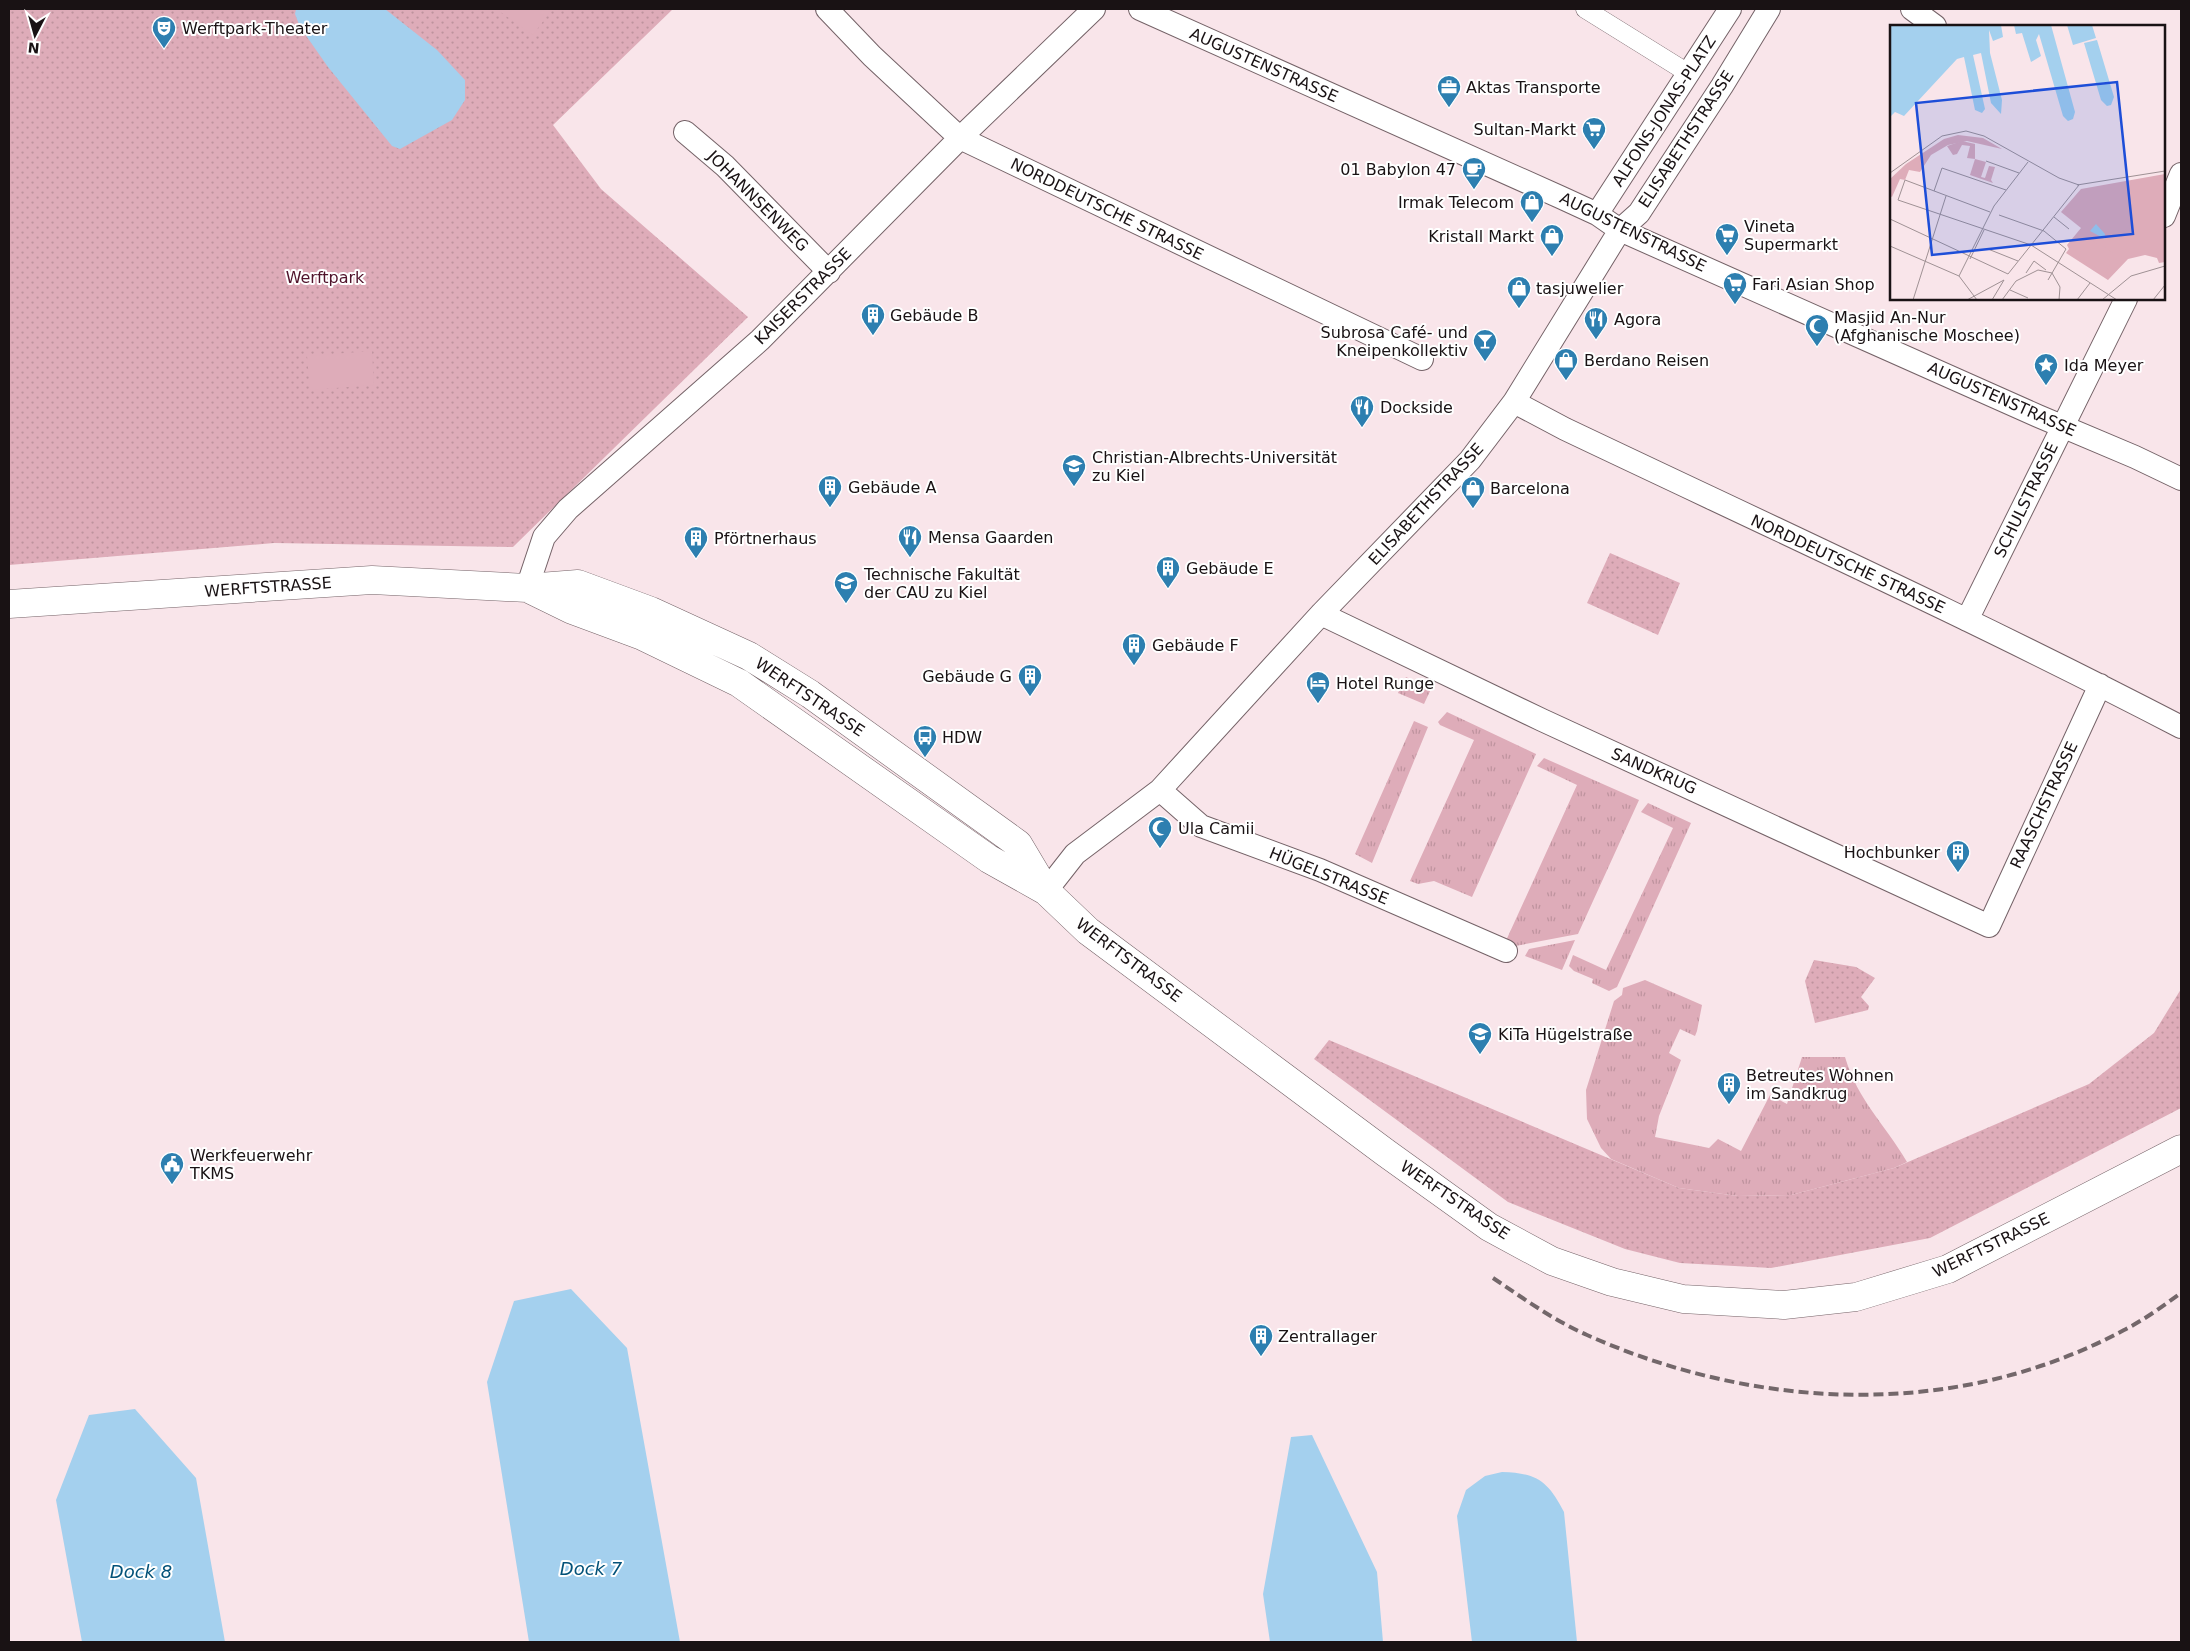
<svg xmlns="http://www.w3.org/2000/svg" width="2190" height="1651" viewBox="0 0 2190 1651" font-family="'DejaVu Sans',sans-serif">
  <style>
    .grass { fill: url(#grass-tufts) }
    .park { fill: url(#park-dots) }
    .pitch { fill: #deacb9 }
    .water { fill: #a4d0ee }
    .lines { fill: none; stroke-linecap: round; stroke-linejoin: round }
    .pedestrian-casing { stroke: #746267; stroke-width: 19 }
    .minor-casing { stroke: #746267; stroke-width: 24 }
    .secondary-casing { stroke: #746267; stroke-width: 29 }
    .pedestrian { stroke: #fff; stroke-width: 18 }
    .minor { stroke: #fff; stroke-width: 22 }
    .secondary { stroke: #fff; stroke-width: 28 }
    .rail { stroke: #73676a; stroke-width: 4; stroke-dasharray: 10 5; stroke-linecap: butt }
    .labels { text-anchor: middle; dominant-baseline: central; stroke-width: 4; stroke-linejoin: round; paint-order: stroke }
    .poi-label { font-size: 16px; fill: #191214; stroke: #fff; text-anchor: start }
    .street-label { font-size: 16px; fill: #191214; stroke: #fff }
    .park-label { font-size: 16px; fill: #50132b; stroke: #fff }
    .water-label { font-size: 18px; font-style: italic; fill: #035279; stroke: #fff }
    .inset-river { fill: none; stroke: #a4d0ee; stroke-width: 2.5 }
    .inset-road { fill: none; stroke: #9f9194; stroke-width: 1 }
    .view { fill: #1d4ed8; fill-opacity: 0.15; stroke: #1d4ed8; stroke-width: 2.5 }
    .inset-edge { fill: none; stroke: #191214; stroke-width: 2.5 }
  </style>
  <defs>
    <pattern id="grass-tufts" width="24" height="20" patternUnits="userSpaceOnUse" patternTransform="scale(1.25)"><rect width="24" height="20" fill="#deacb9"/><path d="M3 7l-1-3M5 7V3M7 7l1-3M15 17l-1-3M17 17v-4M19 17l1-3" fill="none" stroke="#be939e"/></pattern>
    <pattern id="park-dots" width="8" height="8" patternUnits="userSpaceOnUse" patternTransform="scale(1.25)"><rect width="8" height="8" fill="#deacb9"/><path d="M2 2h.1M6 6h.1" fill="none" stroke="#be939e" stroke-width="1.8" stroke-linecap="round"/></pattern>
  </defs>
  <rect width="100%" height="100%" fill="#f9e5ea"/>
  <path class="grass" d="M 1406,677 L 1431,689 L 1424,704 L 1398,693 Z
    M 1447,712 L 1536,754 L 1472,897 L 1434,881 L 1418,884 L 1410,881 L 1474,740 L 1440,725 L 1438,722 Z
    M 1414,721 L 1428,727 L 1372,863 L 1355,854 Z
    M 1544,758 L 1639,800 L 1578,934 L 1510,947 L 1504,945 L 1577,785 L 1537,766 Z
    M 1648,803 L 1691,823 L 1617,987 L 1609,991 L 1592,983 L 1593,979 L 1574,971 L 1569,966 L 1573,955 L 1606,970 L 1673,828 L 1641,812 Z
    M 1575,940 L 1562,970 L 1525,956 L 1529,949 Z
    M 1645,980 L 1702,1005 L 1697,1031 L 1695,1036 L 1680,1029 L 1669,1053 L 1681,1060 L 1659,1116 L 1655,1137 L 1709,1148 L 1718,1139 L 1741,1151 L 1770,1095 L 1787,1104 L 1802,1057 L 1845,1057 C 1858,1101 1885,1124 1907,1162 L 1894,1168 L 1791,1195 L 1738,1196 L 1679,1188 L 1611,1159 L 1601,1148 L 1587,1119 L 1586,1090 L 1614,1001 L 1622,995 L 1623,988 Z"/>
  <path class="park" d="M 9,9 L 673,9 L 553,125 L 601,189 L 748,317 L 513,547 L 274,543 L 9,565 Z
    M 1610,553 L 1680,583 L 1658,635 L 1587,603 Z
    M 1814,960 L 1856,967 L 1875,978 L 1861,997 L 1869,1006 L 1868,1010 L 1815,1023 L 1805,981 Z
    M 2181,989 L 2181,1108 L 1930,1238 L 1771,1268 L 1680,1263 L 1625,1249 L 1508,1202 L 1314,1059 L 1329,1040 L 1679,1188 L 1738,1196 L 1791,1195 L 1894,1168 L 2089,1084 L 2154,1033 Z"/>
  <path class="pitch" d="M 496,9 L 552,9 L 533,35 Z
    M 372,351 L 374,385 L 310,390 L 307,356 Z"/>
  <path class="water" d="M 296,9 L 385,9 L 437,50 L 465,80 L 465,100 L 452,120 L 400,149 L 392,146 L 328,67 L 300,27 L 295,14 Z
    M 571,1289 L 627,1348 L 680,1642 L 529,1642 L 487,1382 L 514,1301 Z
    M 135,1409 L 196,1478 L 225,1642 L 82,1642 L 56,1500 L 89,1415 Z
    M 1312,1435 L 1377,1572 L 1383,1642 L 1270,1642 L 1263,1594 L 1291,1437 Z
    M 1502,1472 C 1537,1473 1548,1481 1564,1512 L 1577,1642 L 1472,1642 L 1457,1516 L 1466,1490 L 1485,1476 Z"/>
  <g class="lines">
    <g class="pedestrian-casing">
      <path id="pedestrian" d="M 1585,9 L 1688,73"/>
    </g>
    <g class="minor-casing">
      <path id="minor" d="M 827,9 L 872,56 L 960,138 L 1422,359
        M 1140,9 L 1560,197 L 1597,214 L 1620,230 L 2038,416 L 2135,457 L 2181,479
        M 1912,9 L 1935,26
        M 685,132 L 725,166 L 829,272
        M 1597,214 L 1730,9
        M 2164,216 L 2181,174
        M 1514,402 L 1565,429 C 1771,527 1979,622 2181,727
        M 527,588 L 544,537 L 568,509 L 760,340 L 960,138 L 1094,9
        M 1321,614 L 1542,720 L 1989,926 L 2100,685
        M 1967,620 L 2126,299
        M 1160,790 L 1201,826 L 1320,870 L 1506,951
        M 1046,891 L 1075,854 L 1160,790 L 1321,614 L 1470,460 L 1514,402 L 1620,230 L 1639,213 L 1722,86 L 1769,9"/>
    </g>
    <g class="secondary-casing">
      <path id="secondary" d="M 527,588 L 572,610 L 642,636 L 739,683 L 989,859 L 1046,891 L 1088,931 L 1386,1153 L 1489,1227 L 1552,1261 L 1612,1282 L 1683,1299 L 1784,1305 L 1856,1297 L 1948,1269 L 2181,1149
        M 9,604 L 372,580 L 527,588 L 578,584 L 651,611 L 749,656 L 810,694 L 1018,844 L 1046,891"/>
    </g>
    <use href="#pedestrian" class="pedestrian"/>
    <use href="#minor" class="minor"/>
    <use href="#secondary" class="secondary"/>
    <path class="rail" d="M 1493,1278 C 1523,1298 1553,1320 1587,1335 C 1757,1411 1957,1420 2124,1330 C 2144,1320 2163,1306 2181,1293"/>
  </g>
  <defs>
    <g id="theatre-pin" transform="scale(1.25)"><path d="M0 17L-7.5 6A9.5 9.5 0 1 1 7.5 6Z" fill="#2d7fb0" stroke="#fff"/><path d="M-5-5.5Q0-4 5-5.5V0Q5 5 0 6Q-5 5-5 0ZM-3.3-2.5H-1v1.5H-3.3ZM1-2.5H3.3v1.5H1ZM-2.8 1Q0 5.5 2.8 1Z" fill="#fff"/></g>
    <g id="office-pin" transform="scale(1.25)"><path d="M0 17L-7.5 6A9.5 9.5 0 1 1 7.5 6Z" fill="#2d7fb0" stroke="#fff"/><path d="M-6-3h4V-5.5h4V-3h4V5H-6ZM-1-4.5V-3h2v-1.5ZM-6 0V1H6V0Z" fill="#fff"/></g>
    <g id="supermarket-pin" transform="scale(1.25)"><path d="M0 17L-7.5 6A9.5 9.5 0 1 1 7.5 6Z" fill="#2d7fb0" stroke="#fff"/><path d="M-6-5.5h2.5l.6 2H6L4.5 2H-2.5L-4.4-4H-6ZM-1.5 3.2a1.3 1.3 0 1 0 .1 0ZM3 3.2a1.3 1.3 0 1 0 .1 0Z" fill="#fff"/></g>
    <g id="cafe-pin" transform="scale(1.25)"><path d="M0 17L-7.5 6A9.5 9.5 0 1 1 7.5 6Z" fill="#2d7fb0" stroke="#fff"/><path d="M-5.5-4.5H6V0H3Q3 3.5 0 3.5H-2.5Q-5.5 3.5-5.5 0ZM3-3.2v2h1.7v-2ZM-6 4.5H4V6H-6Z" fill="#fff"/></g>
    <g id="shop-pin" transform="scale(1.25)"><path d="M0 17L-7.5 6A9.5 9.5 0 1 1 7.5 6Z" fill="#2d7fb0" stroke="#fff"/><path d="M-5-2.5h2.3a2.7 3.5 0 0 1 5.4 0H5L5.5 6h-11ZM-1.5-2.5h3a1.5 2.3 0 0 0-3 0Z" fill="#fff"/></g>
    <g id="building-pin" transform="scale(1.25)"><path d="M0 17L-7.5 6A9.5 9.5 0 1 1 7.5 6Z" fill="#2d7fb0" stroke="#fff"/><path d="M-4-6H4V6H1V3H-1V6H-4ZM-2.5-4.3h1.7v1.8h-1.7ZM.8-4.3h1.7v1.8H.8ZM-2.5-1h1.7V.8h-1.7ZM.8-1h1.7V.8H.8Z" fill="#fff"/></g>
    <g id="restaurant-pin" transform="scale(1.25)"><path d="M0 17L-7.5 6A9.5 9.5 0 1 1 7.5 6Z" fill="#2d7fb0" stroke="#fff"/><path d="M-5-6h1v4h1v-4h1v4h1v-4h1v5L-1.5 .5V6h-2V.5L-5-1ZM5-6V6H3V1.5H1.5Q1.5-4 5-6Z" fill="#fff"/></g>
    <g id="mosque-pin" transform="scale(1.25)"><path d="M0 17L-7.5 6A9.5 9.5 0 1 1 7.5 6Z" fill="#2d7fb0" stroke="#fff"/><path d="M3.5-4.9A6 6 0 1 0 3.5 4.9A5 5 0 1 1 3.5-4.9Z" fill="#fff"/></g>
    <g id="bar-pin" transform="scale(1.25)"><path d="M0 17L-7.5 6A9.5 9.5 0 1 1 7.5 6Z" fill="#2d7fb0" stroke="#fff"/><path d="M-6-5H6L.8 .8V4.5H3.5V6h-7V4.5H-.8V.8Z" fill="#fff"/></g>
    <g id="sight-pin" transform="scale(1.25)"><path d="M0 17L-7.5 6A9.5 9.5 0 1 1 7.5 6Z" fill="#2d7fb0" stroke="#fff"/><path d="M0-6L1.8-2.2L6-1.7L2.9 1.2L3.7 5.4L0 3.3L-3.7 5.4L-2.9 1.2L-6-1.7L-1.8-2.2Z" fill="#fff"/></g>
    <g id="university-pin" transform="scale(1.25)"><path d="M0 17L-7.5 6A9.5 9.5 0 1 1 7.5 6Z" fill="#2d7fb0" stroke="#fff"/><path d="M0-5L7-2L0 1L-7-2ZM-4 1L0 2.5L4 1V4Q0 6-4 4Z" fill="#fff"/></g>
    <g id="hotel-pin" transform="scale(1.25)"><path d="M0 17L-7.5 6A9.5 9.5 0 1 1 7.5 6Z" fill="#2d7fb0" stroke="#fff"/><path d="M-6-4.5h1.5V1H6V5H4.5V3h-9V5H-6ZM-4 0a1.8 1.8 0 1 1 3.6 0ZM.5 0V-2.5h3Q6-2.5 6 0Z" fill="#fff"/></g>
    <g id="bus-pin" transform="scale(1.25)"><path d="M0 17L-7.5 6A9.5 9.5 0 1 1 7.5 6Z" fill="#2d7fb0" stroke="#fff"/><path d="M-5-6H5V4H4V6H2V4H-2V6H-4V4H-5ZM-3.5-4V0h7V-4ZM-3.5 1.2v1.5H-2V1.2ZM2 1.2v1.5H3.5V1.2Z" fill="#fff"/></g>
    <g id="school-pin" transform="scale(1.25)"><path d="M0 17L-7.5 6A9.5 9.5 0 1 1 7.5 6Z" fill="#2d7fb0" stroke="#fff"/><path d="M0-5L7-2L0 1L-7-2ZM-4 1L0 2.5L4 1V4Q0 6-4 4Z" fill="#fff"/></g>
    <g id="civic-pin" transform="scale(1.25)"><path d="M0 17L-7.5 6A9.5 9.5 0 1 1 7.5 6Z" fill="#2d7fb0" stroke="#fff"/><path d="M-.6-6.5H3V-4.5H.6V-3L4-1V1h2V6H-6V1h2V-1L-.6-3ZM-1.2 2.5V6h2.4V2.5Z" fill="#fff"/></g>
  </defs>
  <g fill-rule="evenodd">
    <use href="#theatre-pin" x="164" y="28"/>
    <use href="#office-pin" x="1449" y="87"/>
    <use href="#supermarket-pin" x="1594" y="129"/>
    <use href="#cafe-pin" x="1474" y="169"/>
    <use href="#shop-pin" x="1532" y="202"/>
    <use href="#supermarket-pin" x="1727" y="235"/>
    <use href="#shop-pin" x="1552" y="236"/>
    <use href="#supermarket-pin" x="1735" y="284"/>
    <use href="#shop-pin" x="1519" y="288"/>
    <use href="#building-pin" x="873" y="315"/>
    <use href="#restaurant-pin" x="1596" y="319"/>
    <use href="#mosque-pin" x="1817" y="326"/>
    <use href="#bar-pin" x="1485" y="341"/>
    <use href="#shop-pin" x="1566" y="360"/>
    <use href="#sight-pin" x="2046" y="365"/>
    <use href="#restaurant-pin" x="1362" y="407"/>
    <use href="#university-pin" x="1074" y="466"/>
    <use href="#building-pin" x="830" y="487"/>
    <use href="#shop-pin" x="1473" y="488"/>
    <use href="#restaurant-pin" x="910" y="537"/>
    <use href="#building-pin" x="696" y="538"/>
    <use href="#building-pin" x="1168" y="568"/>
    <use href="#university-pin" x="846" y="583"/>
    <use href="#building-pin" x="1134" y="645"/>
    <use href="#building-pin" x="1030" y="676"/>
    <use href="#hotel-pin" x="1318" y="683"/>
    <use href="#bus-pin" x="925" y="737"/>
    <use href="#mosque-pin" x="1160" y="828"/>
    <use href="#building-pin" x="1958" y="852"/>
    <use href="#school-pin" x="1480" y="1034"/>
    <use href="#building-pin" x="1729" y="1084"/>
    <use href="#civic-pin" x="172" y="1164"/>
    <use href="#building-pin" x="1261" y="1336"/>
  </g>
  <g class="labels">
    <g class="poi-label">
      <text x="182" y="28">Werftpark-Theater</text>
      <text x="1466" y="87">Aktas Transporte</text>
      <text x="1576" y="129" text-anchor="end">Sultan-Markt</text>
      <text x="1456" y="169" text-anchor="end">01 Babylon 47</text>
      <text x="1514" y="202" text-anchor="end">Irmak Telecom</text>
      <text x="1744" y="226">Vineta<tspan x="1744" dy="18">Supermarkt</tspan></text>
      <text x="1534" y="236" text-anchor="end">Kristall Markt</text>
      <text x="1752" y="284">Fari Asian Shop</text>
      <text x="1536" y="288">tasjuwelier</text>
      <text x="890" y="315">Gebäude B</text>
      <text x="1834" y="317">Masjid An-Nur<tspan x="1834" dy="18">(Afghanische Moschee)</tspan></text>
      <text x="1614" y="319">Agora</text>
      <text x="1468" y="332" text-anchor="end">Subrosa Café- und<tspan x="1468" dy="18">Kneipenkollektiv</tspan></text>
      <text x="1584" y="360">Berdano Reisen</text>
      <text x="2064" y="365">Ida Meyer</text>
      <text x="1380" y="407">Dockside</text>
      <text x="1092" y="457">Christian-Albrechts-Universität<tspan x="1092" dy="18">zu Kiel</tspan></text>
      <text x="848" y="487">Gebäude A</text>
      <text x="1490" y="488">Barcelona</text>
      <text x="928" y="537">Mensa Gaarden</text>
      <text x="714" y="538">Pförtnerhaus</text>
      <text x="1186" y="568">Gebäude E</text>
      <text x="864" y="574">Technische Fakultät<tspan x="864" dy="18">der CAU zu Kiel</tspan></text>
      <text x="1152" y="645">Gebäude F</text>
      <text x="1012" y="676" text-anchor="end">Gebäude G</text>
      <text x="1336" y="683">Hotel Runge</text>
      <text x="942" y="737">HDW</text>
      <text x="1178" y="828">Ula Camii</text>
      <text x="1940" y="852" text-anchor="end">Hochbunker</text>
      <text x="1498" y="1034">KiTa Hügelstraße</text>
      <text x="1746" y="1075">Betreutes Wohnen<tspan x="1746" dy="18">im Sandkrug</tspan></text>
      <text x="190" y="1155">Werkfeuerwehr<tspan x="190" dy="18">TKMS</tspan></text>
      <text x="1278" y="1336">Zentrallager</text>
    </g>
    <g class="street-label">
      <text transform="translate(1264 65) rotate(24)">AUGUSTENSTRASSE</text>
      <text transform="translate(1664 111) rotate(-57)">ALFONS-JONAS-PLATZ</text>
      <text transform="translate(1686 139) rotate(-57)">ELISABETHSTRASSE</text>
      <text transform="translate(758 201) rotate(45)">JOHANNSENWEG</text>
      <text transform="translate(1107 209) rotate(26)">NORDDEUTSCHE STRASSE</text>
      <text transform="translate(1633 232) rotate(26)">AUGUSTENSTRASSE</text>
      <text transform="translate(803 296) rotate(-45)">KAISERSTRASSE</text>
      <text transform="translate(2002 399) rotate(24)">AUGUSTENSTRASSE</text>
      <text transform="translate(2026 500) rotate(-64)">SCHULSTRASSE</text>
      <text transform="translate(1426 504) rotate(-47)">ELISABETHSTRASSE</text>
      <text transform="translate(1848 564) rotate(25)">NORDDEUTSCHE STRASSE</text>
      <text transform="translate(268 587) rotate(-4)">WERFTSTRASSE</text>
      <text transform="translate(810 697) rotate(34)">WERFTSTRASSE</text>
      <text transform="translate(1654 771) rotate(24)">SANDKRUG</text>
      <text transform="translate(2044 805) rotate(-65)">RAASCHSTRASSE</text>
      <text transform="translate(1329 876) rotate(22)">HÜGELSTRASSE</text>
      <text transform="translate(1129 960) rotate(37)">WERFTSTRASSE</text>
      <text transform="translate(1455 1200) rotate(34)">WERFTSTRASSE</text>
      <text transform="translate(1991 1245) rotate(-26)">WERFTSTRASSE</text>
    </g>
    <g class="park-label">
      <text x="325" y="277">Werftpark</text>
    </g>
    <g class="water-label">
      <text x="591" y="1568">Dock 7</text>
      <text x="141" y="1571">Dock 8</text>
    </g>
  </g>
  <g transform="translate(1890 25)">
    <rect width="275" height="275" fill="#f9e5ea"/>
    <path d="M 72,116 L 85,119 L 85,134 L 96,137 L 91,152 L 95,153 L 99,141 L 105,142 L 101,155 L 103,158 L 80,150 L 85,134 L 77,133 L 80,121 L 72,120 L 67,129 L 63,130 L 57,121 Z" fill="#deacb9"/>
    <path d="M 68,110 L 93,113 L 112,124 L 77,116 L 58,120 L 41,130 L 30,147 L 19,145 L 15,155 L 10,154 L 2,172 L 0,171 L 0,154 L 16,139 L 54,114 ZM 275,149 L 275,237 L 269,238 L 267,233 L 255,230 L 238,234 L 218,255 L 176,228 L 179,224 L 177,220 L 191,203 L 171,187 L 191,164 Z" fill="#deacb9"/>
    <path d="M 194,211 L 226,229 L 215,248 L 183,230 Z" fill="#deacb9"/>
    <path d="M 0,0 L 111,0 L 113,12 L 103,16 L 99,5 L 100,28 L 112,75 L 111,89 L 101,78 L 91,28 L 83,30 L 95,84 L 92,88 L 85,85 L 74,32 L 67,34 L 14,91 L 5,87 L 0,92 ZM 124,0 L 161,0 L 185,87 L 183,94 L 178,96 L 173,91 L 149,9 L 146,15 L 151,31 L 141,37 L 132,8 L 126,9 ZM 177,0 L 202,0 L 206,13 L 183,20 ZM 207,15 L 224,72 L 221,80 L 217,81 L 211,75 L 194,18 ZM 206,199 L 215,209 L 215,214 L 200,206 Z" fill="#a4d0ee"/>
    <path class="inset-river" d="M 0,16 L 16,0M 0,20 L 20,0M 0,37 L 31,0"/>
    <path class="inset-road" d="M 96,136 L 129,148M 0,148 L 52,111 L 76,106 L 94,111 L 169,153 L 189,160M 187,160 L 275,146M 44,166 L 52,143 L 116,165M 100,187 L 15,155 L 8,175 L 141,220 L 227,275M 109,190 L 154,206 L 176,224 L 158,255M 164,192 L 179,204M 0,194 L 118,249 L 189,160M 0,221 L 69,251 L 87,275M 98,224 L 128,236M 80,234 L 94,205M 136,248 L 144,236 L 156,245M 69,251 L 104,181 L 138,137M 120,265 L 138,273M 23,275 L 56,171M 77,275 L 114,255M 102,275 L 114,255M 112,275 L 126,256 L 148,245 L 162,248 L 170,262 L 169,275M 187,275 L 200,258M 212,275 L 241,251 L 275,241M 263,275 L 275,260"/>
    <path class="view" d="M 227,57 L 243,209 L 42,230 L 26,78 Z"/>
    <rect width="275" height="275" class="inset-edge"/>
  </g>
  <rect width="2190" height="1651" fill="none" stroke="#191214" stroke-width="20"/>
  <g transform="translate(35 35) rotate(186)" stroke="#ffffff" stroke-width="4" paint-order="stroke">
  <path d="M0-4L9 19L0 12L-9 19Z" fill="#191214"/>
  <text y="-8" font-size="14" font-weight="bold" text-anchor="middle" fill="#191214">N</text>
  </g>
</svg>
